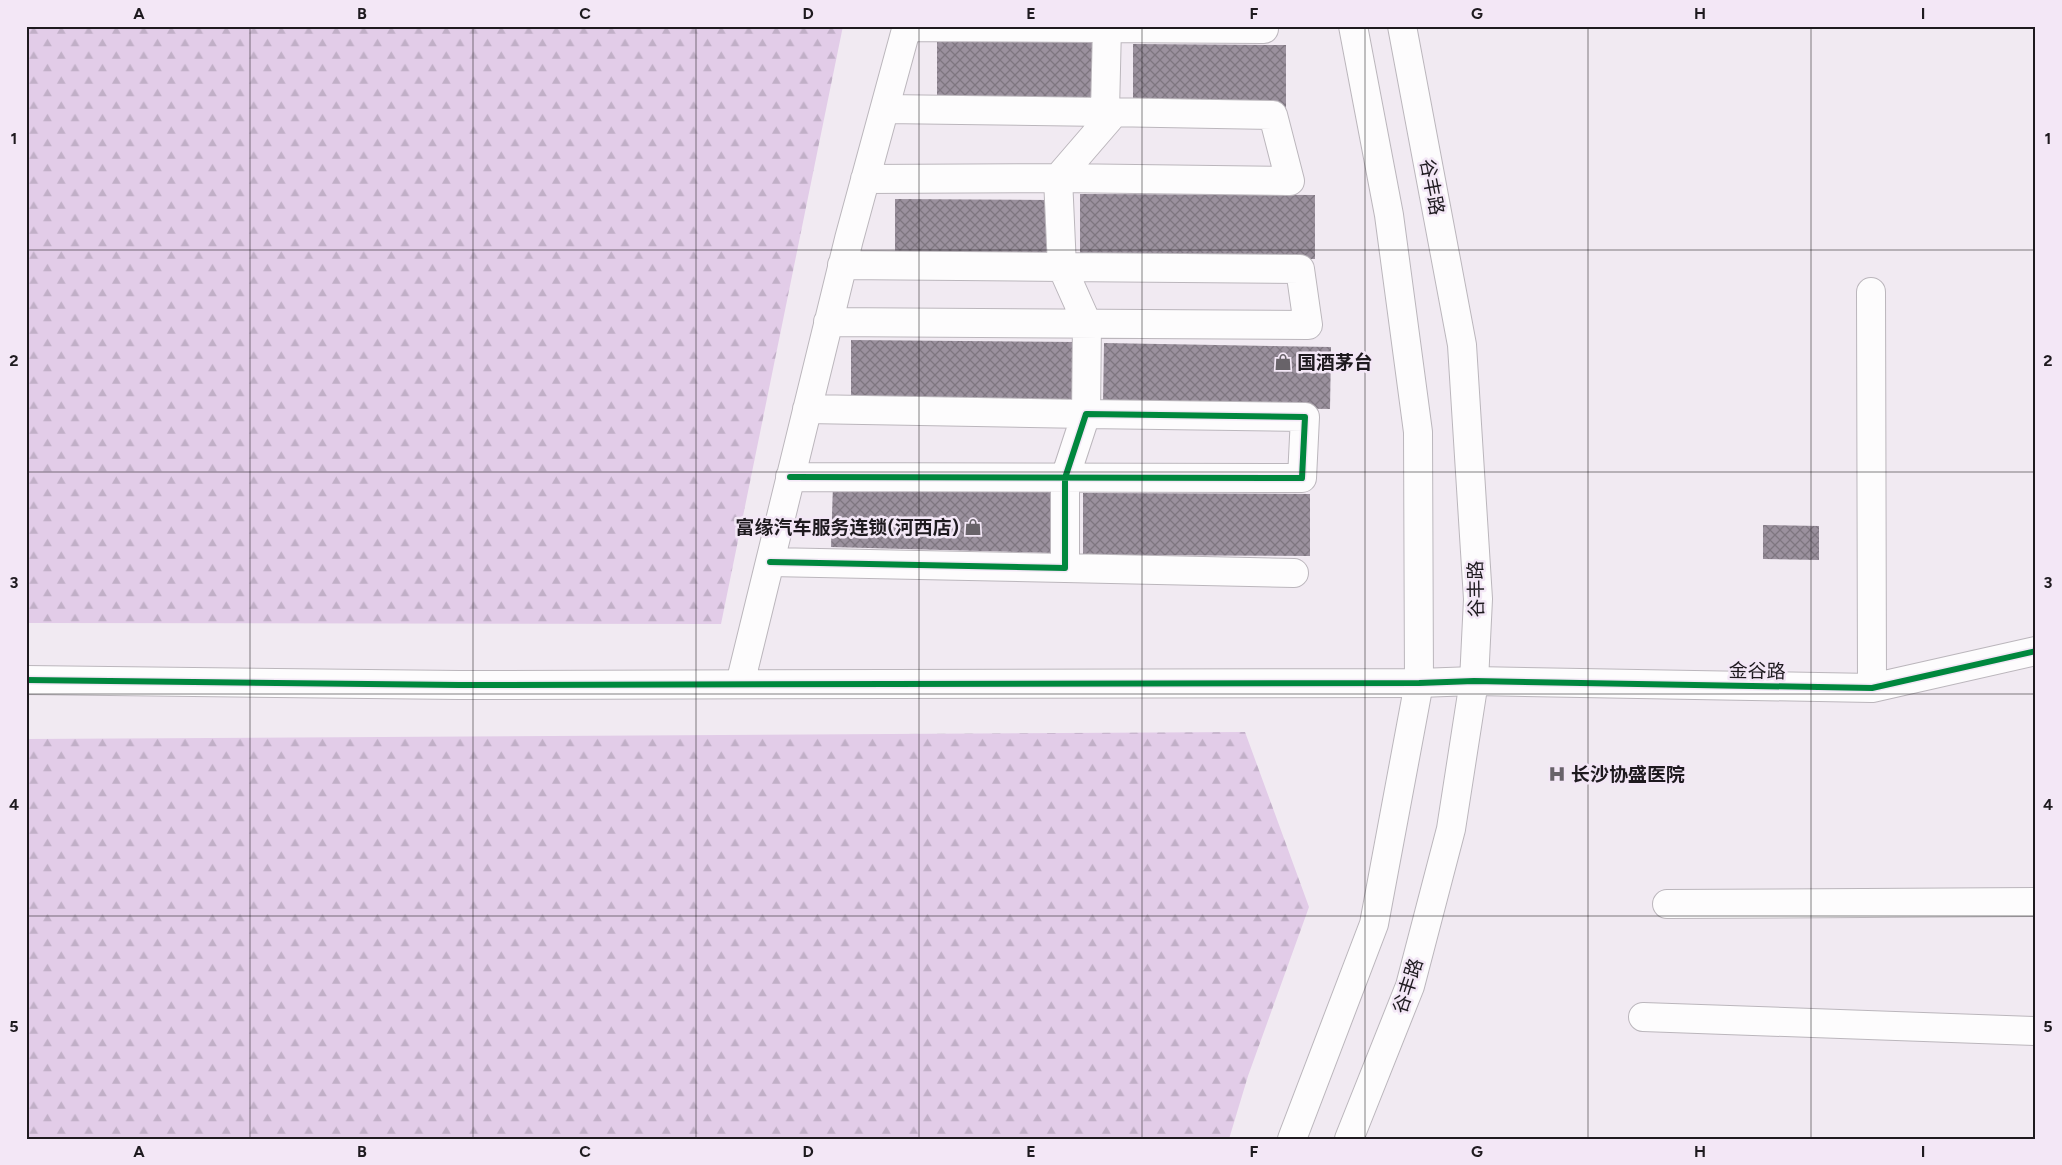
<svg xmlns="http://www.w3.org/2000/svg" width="2062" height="1165" viewBox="0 0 2062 1165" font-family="Figtree,'Noto Sans SC',sans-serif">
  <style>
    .forest { fill: url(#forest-firs) }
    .building { fill: url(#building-cross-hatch) }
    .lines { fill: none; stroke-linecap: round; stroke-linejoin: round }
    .street-casing { stroke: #bbb6bc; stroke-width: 30 }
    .secondary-casing { stroke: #bbb6bc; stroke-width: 30 }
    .street { stroke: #fdfcfd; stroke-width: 28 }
    .secondary { stroke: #fdfcfd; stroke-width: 28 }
    .cycleway-casing { stroke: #f3e7f6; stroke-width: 9 }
    .cycleway { stroke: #00873e; stroke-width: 6 }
    .grid { fill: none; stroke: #1e1a1f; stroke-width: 1; stroke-opacity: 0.55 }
    .labels { text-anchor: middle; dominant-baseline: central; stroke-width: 5; stroke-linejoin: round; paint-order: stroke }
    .street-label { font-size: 19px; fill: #1e1a1f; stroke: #f3e7f6 }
    .poi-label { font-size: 19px; font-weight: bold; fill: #1e1a1f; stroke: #f3e7f6; text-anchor: start }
    .neatline { fill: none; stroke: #1e1a1f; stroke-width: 2 }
    .grid-label { font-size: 16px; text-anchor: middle; font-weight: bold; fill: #1e1a1f }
  </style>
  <defs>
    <pattern id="forest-firs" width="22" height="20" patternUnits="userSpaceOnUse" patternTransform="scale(1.25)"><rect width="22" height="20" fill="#e2cce8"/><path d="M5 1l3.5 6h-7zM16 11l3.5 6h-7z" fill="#c1afc7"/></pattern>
    <pattern id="building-cross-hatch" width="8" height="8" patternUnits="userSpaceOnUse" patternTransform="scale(1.25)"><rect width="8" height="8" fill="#9b919e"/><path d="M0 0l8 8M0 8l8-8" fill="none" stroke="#7e7680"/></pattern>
  </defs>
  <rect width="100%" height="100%" fill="#f1eaf2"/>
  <path class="forest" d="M 26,26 L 843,26 L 721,624 L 26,623 Z
    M 1245,732 L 1309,907 L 1248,1076 L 1229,1139 L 26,1139 L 26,739 Z"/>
  <path class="building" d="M 937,41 L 1097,42 L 1096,104 L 937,103 Z
    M 1133,44 L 1286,45 L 1286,108 L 1133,106 Z
    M 1080,194 L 1315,195 L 1315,259 L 1080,258 Z
    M 895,199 L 1048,200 L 1047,260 L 895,259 Z
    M 851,340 L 1077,342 L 1076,404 L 851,402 Z
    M 1104,343 L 1331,347 L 1330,409 L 1103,405 Z
    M 833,484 L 1052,490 L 1050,553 L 831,547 Z
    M 1083,493 L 1310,494 L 1310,556 L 1083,555 Z
    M 1763,525 L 1819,526 L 1819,560 L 1763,559 Z"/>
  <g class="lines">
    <g class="street-casing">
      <path id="street" d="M 907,27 L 1264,29 L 1264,26
        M 885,109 L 1105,112 L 1107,26
        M 865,179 L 1058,178 L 1290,181 L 1273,115 L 1105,112
        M 842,265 L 1062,267 L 1058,178 L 1114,113
        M 1871,292 L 1872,688
        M 807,409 L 1086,414 L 1087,323 L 1062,267 L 1300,269 L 1308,325 L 828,322
        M 770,562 L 1065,568 L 1065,478 L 1086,414 L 1305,417 L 1302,478 L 790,477
        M 1065,568 L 1294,573
        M 26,680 L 459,685 L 1419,683 L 1474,681 L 1872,688 L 2036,651
        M 740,684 L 849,239 L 907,26
        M 1667,904 L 2036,902
        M 1643,1017 L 2036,1031"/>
    </g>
    <g class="secondary-casing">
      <path id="secondary" d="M 1292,1139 L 1374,924 L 1419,683 L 1418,432 L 1389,215 L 1353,26
        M 1349,1139 L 1410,986 L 1451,829 L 1474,681 L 1478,599 L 1462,345 L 1402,26"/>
    </g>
    <use href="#street" class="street"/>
    <use href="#secondary" class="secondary"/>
    <g class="cycleway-casing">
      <path id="cycleway" d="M 770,562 L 1065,568 L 1065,478 L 1086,414 L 1305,417 L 1302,478 L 790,477
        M 26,680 L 459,685 L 1419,683 L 1474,681 L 1872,688 L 2036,651"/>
    </g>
    <use href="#cycleway" class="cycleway"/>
  </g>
  <path class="grid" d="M 250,26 L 250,1139M 473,26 L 473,1139M 696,26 L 696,1139M 919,26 L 919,1139M 1142,26 L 1142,1139M 1365,26 L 1365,1139M 1588,26 L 1588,1139M 1811,26 L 1811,1139M 26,250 L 2036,250M 26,472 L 2036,472M 26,694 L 2036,694M 26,916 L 2036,916"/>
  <defs>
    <g id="shop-bare" transform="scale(1.35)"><path d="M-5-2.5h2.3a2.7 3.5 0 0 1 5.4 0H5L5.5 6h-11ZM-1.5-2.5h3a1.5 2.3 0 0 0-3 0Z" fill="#686369" stroke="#f3e7f6" stroke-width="2.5" paint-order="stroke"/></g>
    <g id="hospital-bare" transform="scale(1.35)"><path d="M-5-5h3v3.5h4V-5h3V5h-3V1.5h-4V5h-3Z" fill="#686369" stroke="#f3e7f6" stroke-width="2.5" paint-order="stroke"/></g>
  </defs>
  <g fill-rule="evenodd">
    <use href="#shop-bare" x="1283" y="362"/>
    <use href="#shop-bare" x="973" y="527"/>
    <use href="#hospital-bare" x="1557" y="774"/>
  </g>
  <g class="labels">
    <g class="street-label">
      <text transform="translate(1432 187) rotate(79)">谷丰路</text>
      <text transform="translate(1476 589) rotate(-91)">谷丰路</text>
      <text transform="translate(1757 671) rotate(1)">金谷路</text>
      <text transform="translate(1408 986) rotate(-72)">谷丰路</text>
    </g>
    <g class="poi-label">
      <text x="1297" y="362">国酒茅台</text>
      <text x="959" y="527" text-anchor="end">富缘汽车服务连锁(河西店)</text>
      <text x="1571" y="774">长沙协盛医院</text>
    </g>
  </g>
  <rect width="2062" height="1165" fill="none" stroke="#f3e7f6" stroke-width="55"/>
  <rect x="28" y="28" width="2006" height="1110" class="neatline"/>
  <g class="grid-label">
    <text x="139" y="19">A</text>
    <text x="362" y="19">B</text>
    <text x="585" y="19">C</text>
    <text x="808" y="19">D</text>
    <text x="1031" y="19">E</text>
    <text x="1254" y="19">F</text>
    <text x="1477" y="19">G</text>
    <text x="1700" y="19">H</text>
    <text x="1923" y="19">I</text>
    <text x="14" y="144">1</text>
    <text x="2048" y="144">1</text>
    <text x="14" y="366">2</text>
    <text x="2048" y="366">2</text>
    <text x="14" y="588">3</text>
    <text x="2048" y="588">3</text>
    <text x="14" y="810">4</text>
    <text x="2048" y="810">4</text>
    <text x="14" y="1032">5</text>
    <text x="2048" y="1032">5</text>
    <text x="139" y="1157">A</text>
    <text x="362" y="1157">B</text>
    <text x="585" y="1157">C</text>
    <text x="808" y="1157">D</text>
    <text x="1031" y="1157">E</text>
    <text x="1254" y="1157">F</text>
    <text x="1477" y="1157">G</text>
    <text x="1700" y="1157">H</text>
    <text x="1923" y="1157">I</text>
  </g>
</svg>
